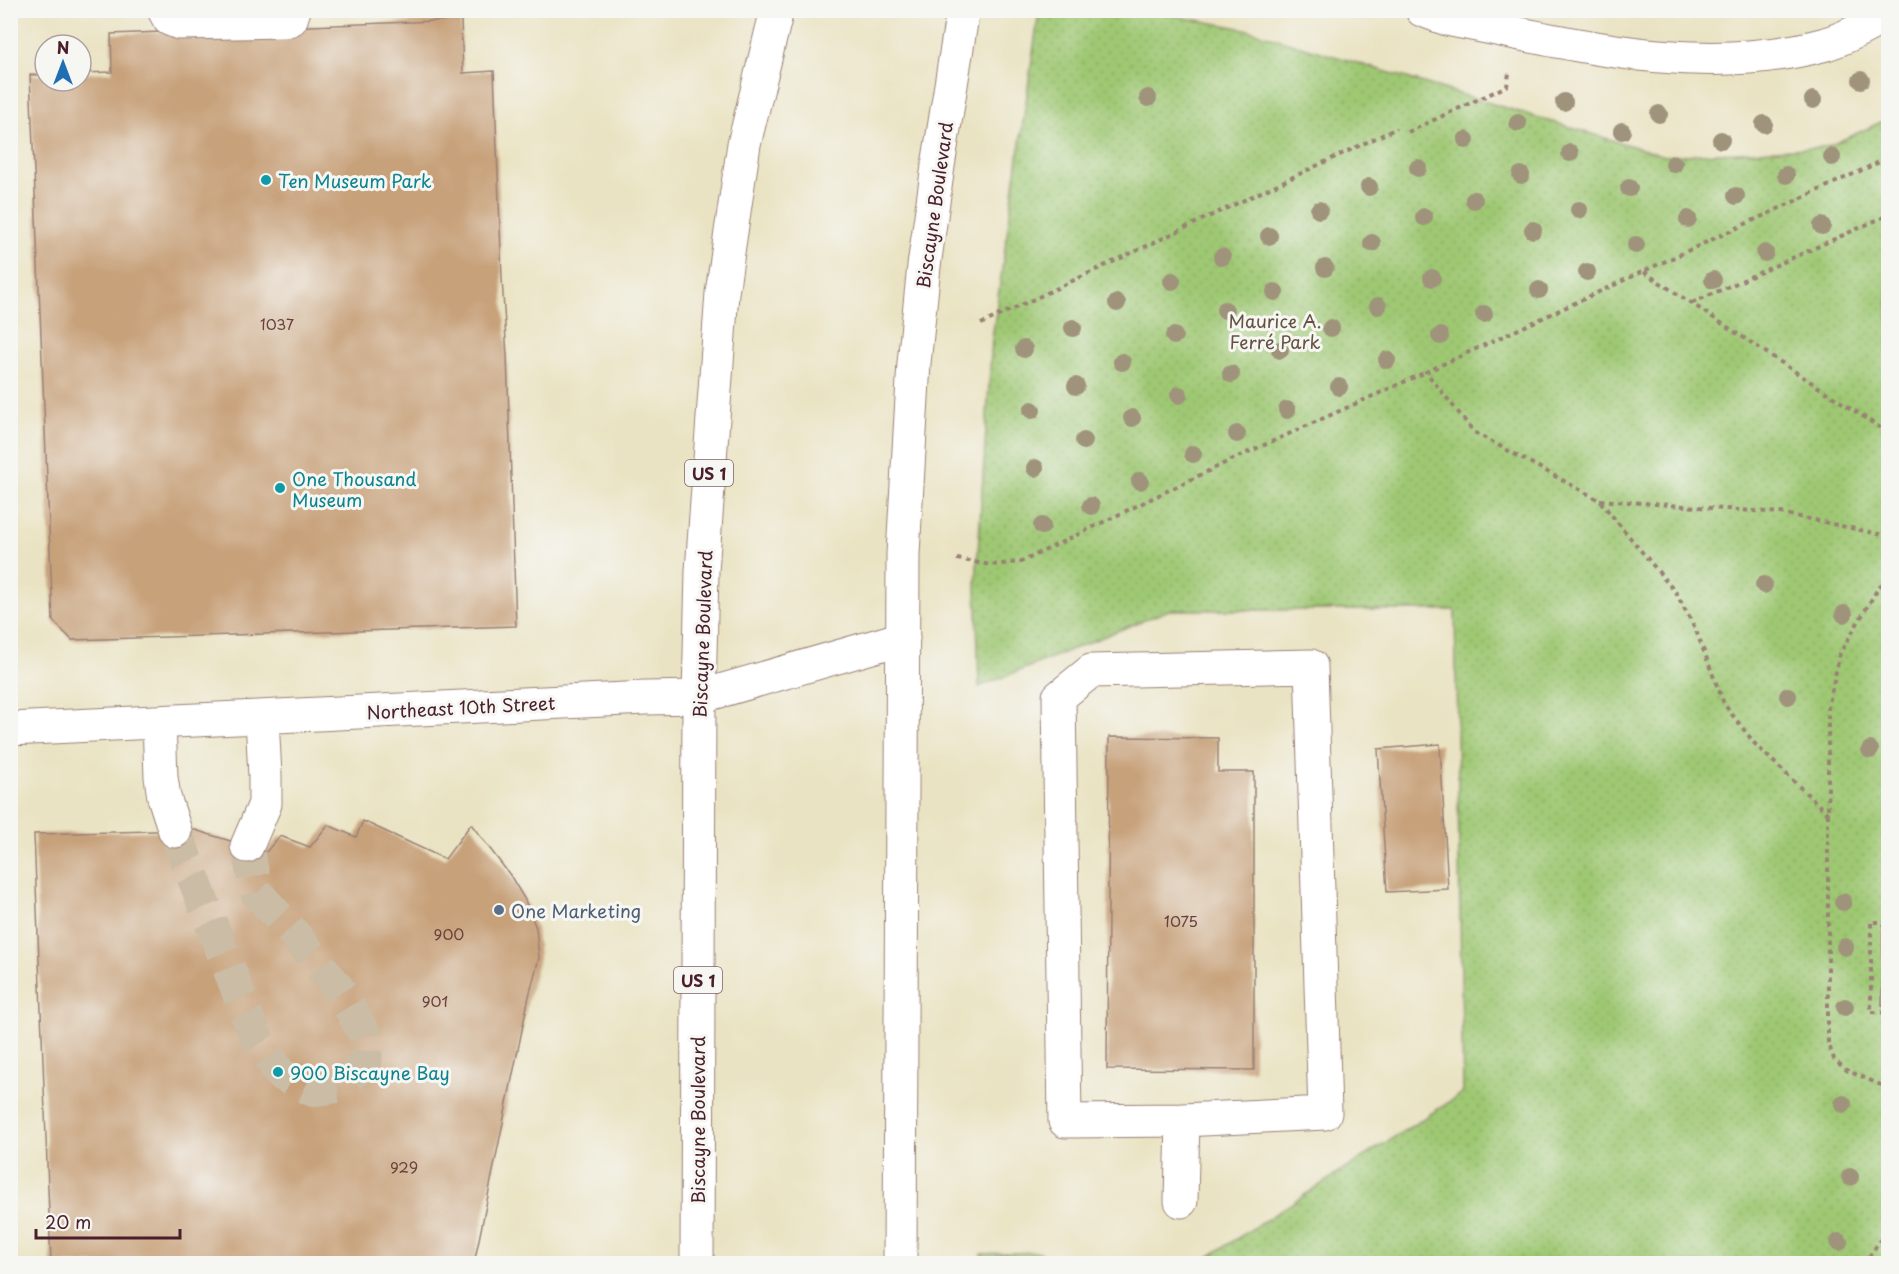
<svg xmlns="http://www.w3.org/2000/svg" width="1899" height="1274" viewBox="0 0 1899 1274" font-family="'Playpen Sans',sans-serif">
  <style>
    .grass { fill: #9fc873; stroke: #74744f; stroke-width: 1.5 }
    .park { fill: url(#park-dots); stroke: #74744f; stroke-width: 1.5 }
    .building { fill: #c7a17a }
    .lines { fill: none; stroke-linecap: round; stroke-linejoin: round }
    .minor-tunnel { stroke: #cabca5; stroke-width: 33; stroke-dasharray: 33 16; stroke-linecap: butt }
    .minor-casing { stroke: #9a8177; stroke-width: 35 }
    .major-casing { stroke: #9a8177; stroke-width: 35 }
    .path { stroke: #9a8177; stroke-width: 4; stroke-dasharray: 4.5 4.5; stroke-linecap: butt }
    .minor { stroke: #fff; stroke-width: 33 }
    .major { stroke: #fff; stroke-width: 33 }
    .tree { fill: #a0937c }
    .culture-dot { fill: #0f9aa8; stroke: #f6f6f2; stroke-width: 2 }
    .service-dot { fill: #5c6f8a; stroke: #f6f6f2; stroke-width: 2 }
    .labels { text-anchor: middle; dominant-baseline: central; stroke-width: 6; stroke-linejoin: round; paint-order: stroke }
    .number-label { font-size: 15px; fill: #69403f }
    .shield { fill: #f6f6f2; stroke: #7e6067; stroke-width: 1.5 }
    .shield-label { font-size: 16px; font-weight: bold; fill: #4a1f2b }
    .culture-label { font-size: 18px; fill: #0d838f; stroke: #f6f6f2; text-anchor: start }
    .street-label { font-size: 18px; fill: #4a1f2b; stroke: #f6f6f2 }
    .park-label { font-size: 18px; fill: #645241; stroke: #f6f6f2 }
    .service-label { font-size: 18px; fill: #4e5e75; stroke: #f6f6f2; text-anchor: start }
  </style>
  <defs>
    <pattern id="park-dots" width="8" height="8" patternUnits="userSpaceOnUse" patternTransform="scale(1.5)"><rect width="8" height="8" fill="#9fc873"/><path d="M2 2h.1M6 6h.1" fill="none" stroke="#8aab64" stroke-width="1.8" stroke-linecap="round"/></pattern>
  </defs>
  <rect width="100%" height="100%" fill="#f6f6f2"/>
  <filter id="ink" filterUnits="userSpaceOnUse"><feTurbulence type="fractalNoise" baseFrequency=".0167" numOctaves="2"/><feDisplacementMap in="SourceGraphic" scale="12" xChannelSelector="R" yChannelSelector="G"/><feConvolveMatrix kernelMatrix="1 2 1 2 8 2 1 2 1" color-interpolation-filters="sRGB"/></filter>
  <filter id="wash" filterUnits="userSpaceOnUse"><feTurbulence type="fractalNoise" baseFrequency=".008" numOctaves="4" result="noise"/><feDisplacementMap in="SourceGraphic" scale="24" xChannelSelector="R" yChannelSelector="G"/><feGaussianBlur stdDeviation="1.35" result="paint"/><feColorMatrix in="noise" values="0 0 0 0 0 0 0 0 0 0 0 0 0 0 0 0 0 1.4 0 .05"/><feComposite in="paint" operator="in"/></filter>
  <g filter="url(#wash)">
    <rect width="100%" height="100%" fill="#eae3c3"/>
    <path class="grass" d="M 1040,1252 L 1048,1263 L 982,1263 L 982,1254 Z"/>
    <path class="park" d="M 1039,11 L 1148,11 L 1245,29 L 1665,156 L 1827,147 L 1888,119 L 1888,1263 L 1199,1263 L 1463,1093 L 1455,610 L 1169,610 L 979,687 L 976,583 L 992,339 Z"/>
    <g id="blocks">
      <path class="building" d="M 461,20 L 463,73 L 494,71 L 502,279 L 507,356 L 516,626 L 72,640 L 53,621 L 30,75 L 45,75 L 45,81 L 81,81 L 81,73 L 112,72 L 111,34 Z
        M 1109,737 L 1218,738 L 1218,772 L 1254,772 L 1254,1070 L 1107,1069 Z
        M 1440,744 L 1448,889 L 1387,892 L 1378,749 Z
        M 363,821 L 445,859 L 471,824 L 510,875 L 525,900 L 536,928 L 539,958 L 529,996 L 474,1264 L 51,1264 L 34,834 L 195,830 L 266,852 L 280,836 L 310,847 L 328,825 L 356,837 Z
        M 1883,925 L 1888,926 L 1888,1005 L 1882,1005 Z"/>
    </g>
  </g>
  <g filter="url(#ink)">
    <use href="#blocks" fill-opacity="0" stroke="#9a8177" stroke-width="1.5"/>
    <g class="lines">
      <path class="minor-tunnel" d="M 175,831 L 255,1035 L 280,1074 L 312,1090 L 341,1086 L 366,1062 L 365,1034 L 338,988 L 296,936 L 257,893 L 247,846"/>
      <g class="minor-casing">
        <path id="minor" d="M 164,10 L 169,19 L 179,23 L 285,21 L 291,19 L 294,10
          M 1422,10 L 1447,19 C 1569,43 1698,78 1822,45 C 1845,39 1868,26 1888,14
          M 159,722 L 161,777 L 164,797 L 175,831
          M 10,729 L 646,698 L 699,697 L 903,638
          M 247,846 L 265,804 L 265,776 L 262,718
          M 1181,1201 L 1183,1120 L 1065,1121 L 1059,697 L 1091,671 L 1311,666 L 1325,1113 L 1183,1120"/>
      </g>
      <g class="major-casing">
        <path id="major" d="M 697,1264 L 699,697 L 702,571 L 722,293 L 744,144 L 777,10
          M 900,1264 L 903,554 L 914,363 L 924,266 L 938,166 L 963,10"/>
      </g>
      <path class="path" d="M 1408,132 L 1507,86 L 1509,73
        M 1644,272 L 1888,433
        M 1692,303 L 1888,215
        M 981,324 L 1397,128
        M 1600,500 L 1781,513 L 1888,536
        M 957,559 L 991,565 L 1021,562 L 1231,460 L 1426,372
        M 1888,577 L 1877,590 L 1840,653 L 1828,708 L 1828,1043 L 1834,1059 L 1846,1070 L 1888,1088
        M 1828,814 L 1755,744 L 1724,704 L 1695,628 L 1676,593 L 1599,500 L 1474,432 L 1426,372 L 1888,158
        M 1888,922 L 1871,922 L 1871,1012 L 1888,1013
        M 1864,1264 L 1888,1229"/>
      <use href="#minor" class="minor"/>
      <use href="#major" class="major"/>
    </g>
    <g class="tree">
      <circle cx="1861" cy="80" r="9"/>
      <circle cx="1148" cy="98" r="9"/>
      <circle cx="1813" cy="100" r="9"/>
      <circle cx="1564" cy="102" r="9"/>
      <circle cx="1659" cy="114" r="9"/>
      <circle cx="1518" cy="123" r="9"/>
      <circle cx="1764" cy="124" r="9"/>
      <circle cx="1622" cy="131" r="9"/>
      <circle cx="1466" cy="140" r="9"/>
      <circle cx="1721" cy="140" r="9"/>
      <circle cx="1570" cy="153" r="9"/>
      <circle cx="1832" cy="157" r="9"/>
      <circle cx="1674" cy="164" r="9"/>
      <circle cx="1418" cy="168" r="9"/>
      <circle cx="1521" cy="175" r="9"/>
      <circle cx="1786" cy="175" r="9"/>
      <circle cx="1369" cy="187" r="9"/>
      <circle cx="1629" cy="188" r="9"/>
      <circle cx="1736" cy="196" r="9"/>
      <circle cx="1474" cy="200" r="9"/>
      <circle cx="1319" cy="210" r="9"/>
      <circle cx="1579" cy="210" r="9"/>
      <circle cx="1424" cy="217" r="9"/>
      <circle cx="1688" cy="219" r="9"/>
      <circle cx="1822" cy="226" r="9"/>
      <circle cx="1533" cy="230" r="9"/>
      <circle cx="1269" cy="236" r="9"/>
      <circle cx="1372" cy="243" r="9"/>
      <circle cx="1636" cy="245" r="9"/>
      <circle cx="1765" cy="253" r="9"/>
      <circle cx="1222" cy="257" r="9"/>
      <circle cx="1325" cy="268" r="9"/>
      <circle cx="1587" cy="272" r="9"/>
      <circle cx="1432" cy="278" r="9"/>
      <circle cx="1713" cy="280" r="9"/>
      <circle cx="1172" cy="281" r="9"/>
      <circle cx="1539" cy="290" r="9"/>
      <circle cx="1275" cy="292" r="9"/>
      <circle cx="1117" cy="303" r="9"/>
      <circle cx="1378" cy="306" r="9"/>
      <circle cx="1225" cy="310" r="9"/>
      <circle cx="1484" cy="314" r="9"/>
      <circle cx="1073" cy="328" r="9"/>
      <circle cx="1331" cy="328" r="9"/>
      <circle cx="1174" cy="336" r="9"/>
      <circle cx="1440" cy="336" r="9"/>
      <circle cx="1024" cy="349" r="9"/>
      <circle cx="1280" cy="350" r="9"/>
      <circle cx="1387" cy="360" r="9"/>
      <circle cx="1122" cy="362" r="9"/>
      <circle cx="1231" cy="374" r="9"/>
      <circle cx="1076" cy="386" r="9"/>
      <circle cx="1339" cy="387" r="9"/>
      <circle cx="1179" cy="395" r="9"/>
      <circle cx="1032" cy="410" r="9"/>
      <circle cx="1287" cy="410" r="9"/>
      <circle cx="1132" cy="418" r="9"/>
      <circle cx="1237" cy="434" r="9"/>
      <circle cx="1084" cy="441" r="9"/>
      <circle cx="1193" cy="454" r="9"/>
      <circle cx="1035" cy="468" r="9"/>
      <circle cx="1140" cy="481" r="9"/>
      <circle cx="1091" cy="506" r="9"/>
      <circle cx="1042" cy="526" r="9"/>
      <circle cx="1764" cy="585" r="9"/>
      <circle cx="1844" cy="614" r="9"/>
      <circle cx="1788" cy="696" r="9"/>
      <circle cx="1870" cy="750" r="9"/>
      <circle cx="1843" cy="902" r="9"/>
      <circle cx="1845" cy="947" r="9"/>
      <circle cx="1845" cy="1007" r="9"/>
      <circle cx="1843" cy="1104" r="9"/>
      <circle cx="1850" cy="1177" r="9"/>
      <circle cx="1839" cy="1242" r="9"/>
    </g>
  </g>
  <g class="culture-dot">
    <circle cx="266" cy="180" r="6"/>
    <circle cx="280" cy="488" r="6"/>
    <circle cx="278" cy="1072" r="6"/>
  </g>
  <circle class="service-dot" cx="499" cy="910" r="6"/>
  <g class="labels">
    <g class="number-label">
      <text x="277" y="323">1037</text>
      <text x="1181" y="920">1075</text>
      <text x="449" y="933">900</text>
      <text x="435" y="1000">901</text>
      <text x="404" y="1166">929</text>
    </g>
    <g class="shield">
      <rect x="685" y="460" width="48" height="26" rx="4.5"/>
      <rect x="674" y="967" width="48" height="26" rx="4.5"/>
    </g>
    <g class="shield-label">
      <text x="709" y="473">US 1</text>
      <text x="698" y="980">US 1</text>
    </g>
    <g class="culture-label">
      <text x="278" y="180">Ten Museum Park</text>
      <text x="292" y="478">One Thousand<tspan x="292" dy="21">Museum</tspan></text>
      <text x="290" y="1072">900 Biscayne Bay</text>
    </g>
    <g class="street-label">
      <text transform="translate(934 205) rotate(-82)">Biscayne Boulevard</text>
      <text transform="translate(702 634) rotate(-88)">Biscayne Boulevard</text>
      <text transform="translate(461 707) rotate(-3)">Northeast 10th Street</text>
      <text transform="translate(697 1120) rotate(-90)">Biscayne Boulevard</text>
    </g>
    <g class="park-label">
      <text x="1275" y="320">Maurice A.<tspan x="1275" dy="21">Ferré Park</tspan></text>
    </g>
    <g class="service-label">
      <text x="511" y="910">One Marketing</text>
    </g>
  </g>
  <rect width="1899" height="1274" fill="none" stroke="#f6f6f2" stroke-width="36"/>
  <g transform="translate(63 63)"><circle r="28" fill="#f6f6f2" stroke="#b1a0a2" stroke-width="1.5"/>
  <path d="M0-4.5L10 22L0 15L-10 22Z" fill="#1f6fb2"/>
  <text y="-9" font-size="16" font-weight="bold" text-anchor="middle" fill="#4a1f2b">N</text>
  </g>
  <path d="M36 1229v9h144v-9" fill="none" stroke="#4a1f2b" stroke-width="3"/>
  <text x="45" y="1229" font-size="18" fill="#4a1f2b" stroke="#f6f6f2" stroke-width="4.5" paint-order="stroke">20 m</text>
</svg>
